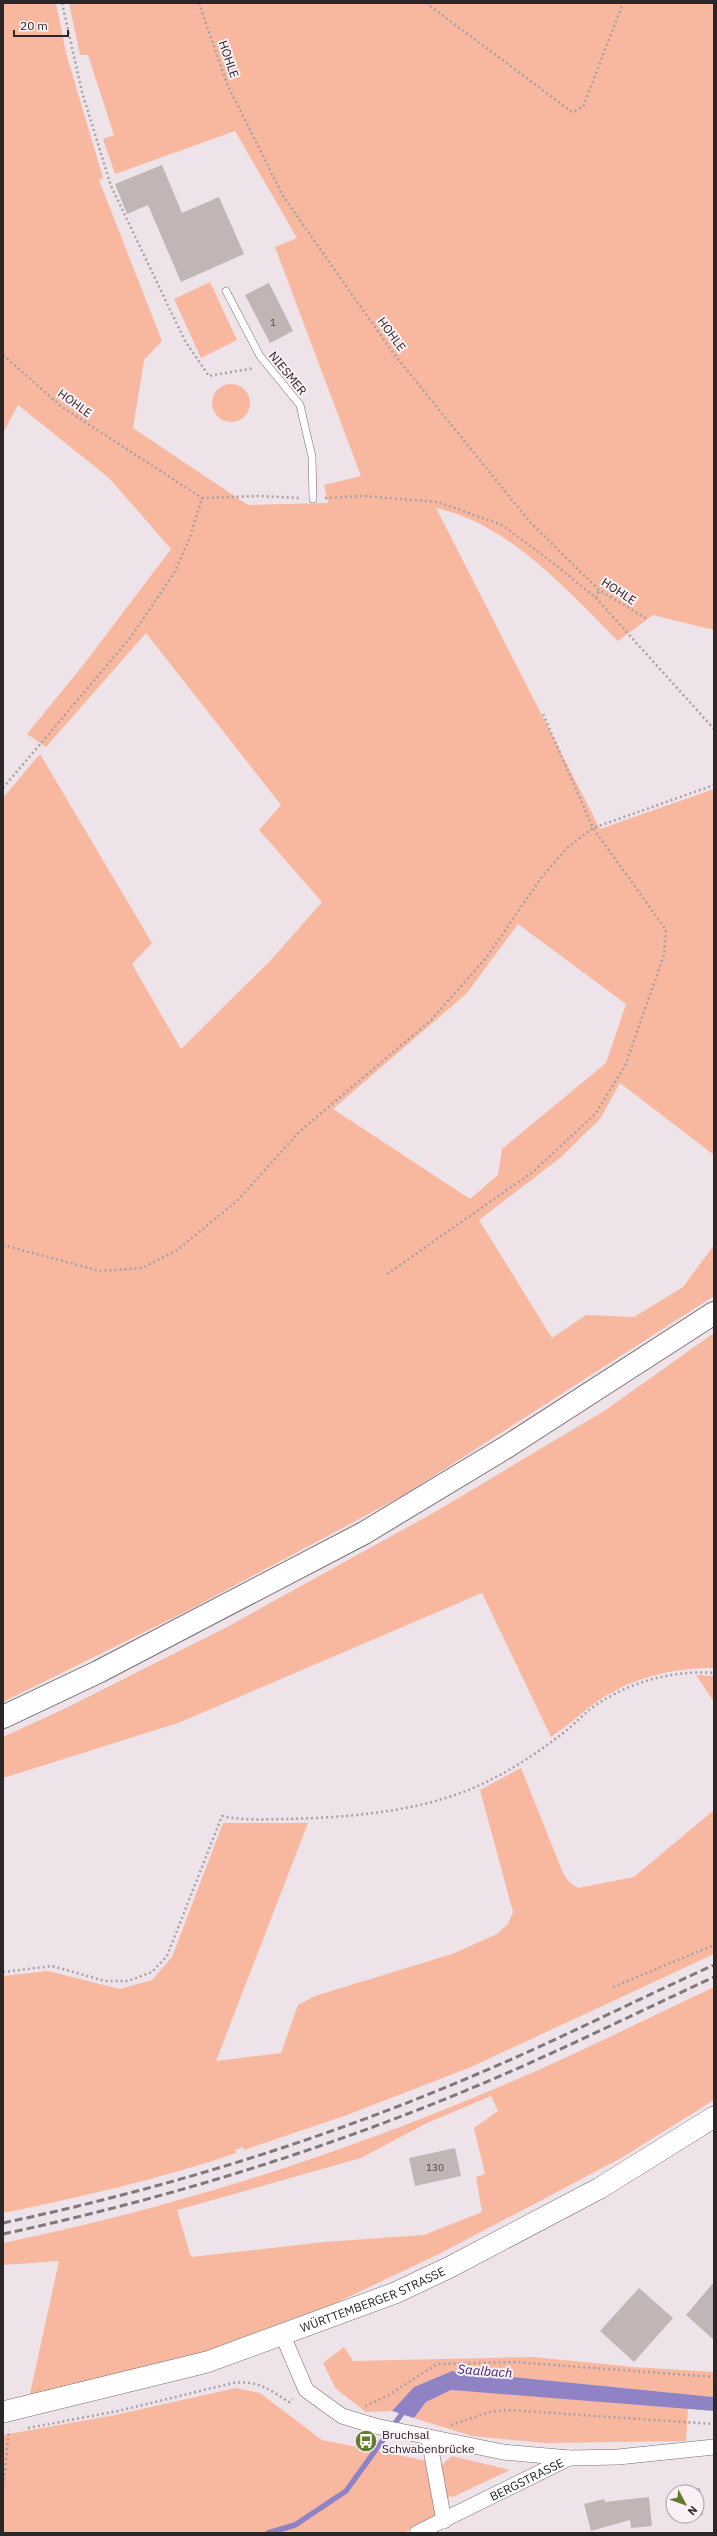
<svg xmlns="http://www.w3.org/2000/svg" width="717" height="2536" viewBox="0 0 717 2536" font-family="'IBM Plex Sans',sans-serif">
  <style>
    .green { fill: #f8b89f; fill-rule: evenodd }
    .water { fill: #8f83c6 }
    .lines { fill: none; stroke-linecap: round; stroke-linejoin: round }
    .stream { stroke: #8f83c6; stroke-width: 5.5 }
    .building { fill: #c1b5b6 }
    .service-casing { stroke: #776e72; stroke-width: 8 }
    .minor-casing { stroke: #776e72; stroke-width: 16 }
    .secondary-casing { stroke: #776e72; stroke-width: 22 }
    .primary-casing { stroke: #776e72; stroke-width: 24 }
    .path { stroke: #a9a1a5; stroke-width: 2.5; stroke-dasharray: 2 3; stroke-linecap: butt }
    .service { stroke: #fff; stroke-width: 7 }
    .minor { stroke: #fff; stroke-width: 15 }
    .secondary { stroke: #fff; stroke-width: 21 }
    .primary { stroke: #fff; stroke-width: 22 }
    .rail { stroke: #80797c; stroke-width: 3; stroke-dasharray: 8 4; stroke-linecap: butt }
    .labels { text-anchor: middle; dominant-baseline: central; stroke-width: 4; stroke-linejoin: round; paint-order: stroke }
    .number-label { font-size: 10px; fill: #504a4c }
    .street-label { font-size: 12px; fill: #2b2729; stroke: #fbf0f5 }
    .poi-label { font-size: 12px; fill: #2b2729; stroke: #fbf0f5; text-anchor: start }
    .water-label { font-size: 13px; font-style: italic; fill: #361e6d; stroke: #fbf0f5 }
  </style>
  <rect width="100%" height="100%" fill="#eee3e8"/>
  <path class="green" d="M 3,3 L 56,3 L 66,53 L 103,178 L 99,180 L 162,341 L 144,360 L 133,428 L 248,505 L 328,503 L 324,485 L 361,476 L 275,247 L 297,238 L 235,131 L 115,174 L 103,139 L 114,135 L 88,55 L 80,55 L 69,3 L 714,3 L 714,630 L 653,615 L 618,641 C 567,590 509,524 436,508 L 600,829 L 714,789 L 714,1155 L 620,1083 L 600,1119 L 560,1158 L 479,1220 L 552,1338 L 586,1315 L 634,1317 L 683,1287 L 714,1245 L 714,1296 L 404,1495 L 187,1611 L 3,1702 L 3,798 L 40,754 L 152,943 L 132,964 L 181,1049 L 271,960 L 322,902 L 259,830 L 281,805 L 146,633 L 46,747 L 27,734 L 84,664 L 171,549 L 109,478 L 18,405 L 3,433 ZM 518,924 L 626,1004 L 606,1063 L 502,1149 L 498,1175 L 470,1199 L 333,1109 L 467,993 Z
    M 210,282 L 237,340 L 201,358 L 174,299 Z
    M212 403a19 19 0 1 1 38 0a19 19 0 1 1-38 0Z
    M 714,1333 L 714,1668 C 671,1668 630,1678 595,1703 C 580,1714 566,1727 551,1737 L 482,1593 L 178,1723 L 3,1778 L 3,1737 L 66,1708 L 227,1627 L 435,1512 L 604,1411 Z
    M 696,1675 L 714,1676 L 714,1702 Z
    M 521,1768 L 563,1873 L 569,1882 L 578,1888 L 634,1877 L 714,1810 L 714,1954 L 471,2067 L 347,2115 L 244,2150 L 243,2147 L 235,2150 L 236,2153 C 160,2179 81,2197 3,2213 L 3,1976 L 48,1971 L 120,1989 L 152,1980 L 172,1957 L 223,1823 L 308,1823 L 216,2061 L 281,2053 L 298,2005 L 315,1996 L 452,1954 L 497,1934 L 508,1924 L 513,1912 L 480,1790 Z
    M 714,1987 L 714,2100 L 621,2158 L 441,2253 L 285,2327 L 211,2353 L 29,2398 L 59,2261 L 3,2265 L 3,2243 C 168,2209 327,2159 482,2094 C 561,2062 637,2023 714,1987 ZM 491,2096 L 498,2111 L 474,2128 L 485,2174 L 476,2177 L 482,2212 L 424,2235 L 324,2242 L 191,2257 L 177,2210 L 361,2158 L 427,2123 Z
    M 344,2347 L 353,2361 L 534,2357 L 633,2367 L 714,2372 L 714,2397 L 452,2371 L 414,2387 L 392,2411 L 366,2412 L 336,2389 L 323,2363 Z
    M 236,2388 L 260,2393 L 322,2440 L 443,2464 L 452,2456 L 510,2470 L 453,2497 L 450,2496 L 433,2519 L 403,2533 L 3,2533 L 3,2435 L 115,2415 Z
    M 451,2390 L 688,2408 L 686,2441 L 545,2443 L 472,2436 L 414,2418 L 426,2402 Z"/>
  <path class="water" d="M 452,2371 L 714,2397 L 714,2411 L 451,2390 L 426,2402 L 414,2418 L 392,2411 L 414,2387 Z"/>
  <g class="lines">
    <path class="stream" d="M 268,2533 L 295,2525 L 346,2491 L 406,2408"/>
  </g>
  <path class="building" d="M 162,165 L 182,213 L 219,197 L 244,254 L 181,282 L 148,205 L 127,214 L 115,184 Z
    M 269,283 L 293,331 L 270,343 L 245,295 Z
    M 455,2148 L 461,2176 L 415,2186 L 409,2158 Z
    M 714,2282 L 714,2340 L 686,2315 Z
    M 639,2288 L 673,2318 L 634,2362 L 600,2331 Z
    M 700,2488 L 703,2515 L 680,2518 L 680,2516 L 697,2516 L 697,2492 L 677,2491 Z
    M 649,2497 L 652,2526 L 631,2528 L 630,2520 L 591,2531 L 584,2504 L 604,2499 L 605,2502 Z"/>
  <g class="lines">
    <g class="service-casing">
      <path id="service" d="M 226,291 L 260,356 L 300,405 L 312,457 L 313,499"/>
    </g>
    <g class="minor-casing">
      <g id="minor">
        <path d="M 283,2336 L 306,2390 L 342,2416 L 375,2426 L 503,2452 L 570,2458 L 618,2457 L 714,2447"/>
        <path d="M 429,2439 L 444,2521"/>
        <path id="s1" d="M 417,2533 L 569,2458"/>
      </g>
    </g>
    <g class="secondary-casing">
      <g id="secondary">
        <path id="s2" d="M 3,2412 L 207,2362 L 395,2293 L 450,2267 L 600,2188 L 714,2117"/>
      </g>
    </g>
    <g class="primary-casing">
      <path id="primary" d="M 3,1717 L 98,1672 L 364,1533 L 508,1446 L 714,1313"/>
    </g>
    <path class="path" d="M 62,3 L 82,92 L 111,186 L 185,341 L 209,376 L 254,368
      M 199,3 L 227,84 L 283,196 L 393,353 L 530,522 L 599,590 L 647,619
      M 426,3 L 572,112 L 583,107 L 623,3
      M 3,355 L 62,407 L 202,498
      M 325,498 L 363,496 L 438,502 L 502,525 L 557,566 L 596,598 L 714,729
      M 596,598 L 599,590
      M 3,788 L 131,637 L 174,573 L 189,540 L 202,498 L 260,496 L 300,498
      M 3,1245 L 100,1271 L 142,1268 L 176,1251 L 238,1200 L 299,1132 L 431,1020 L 486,958 L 541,878 L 567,848 L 593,828 L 714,785
      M 387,1274 L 534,1171 L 595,1114 L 625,1066 L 664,955 L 666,930 L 593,828 L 543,714
      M 3,1972 L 52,1966 L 105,1981 L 128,1981 L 152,1972 L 167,1956 L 222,1816 C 244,1821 266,1819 288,1819 C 356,1817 433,1811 494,1778 C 518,1766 541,1750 562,1734 C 575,1724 586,1711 599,1703 C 633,1681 674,1670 714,1673
      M 613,1987 L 714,1945
      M 365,2406 L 387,2396 L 437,2364 L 515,2362 L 714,2377
      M 451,2425 L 490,2412 L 508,2410 L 714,2424
      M 28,2428 L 118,2411 L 233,2383 C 258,2380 268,2389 289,2402 L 293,2399
      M 3,2490 L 9,2430"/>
    <use href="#service" class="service"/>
    <use href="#minor" class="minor"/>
    <use href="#secondary" class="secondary"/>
    <use href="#primary" class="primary"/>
    <path class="rail" d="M 3,2223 C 164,2189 323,2140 475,2075 C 556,2041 634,2001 714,1965
      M 3,2234 C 166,2199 325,2150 479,2085 C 558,2052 636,2013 714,1977"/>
  </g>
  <defs>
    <g id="bus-disc" transform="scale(1.15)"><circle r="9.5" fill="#637b2d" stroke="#fbf0f5"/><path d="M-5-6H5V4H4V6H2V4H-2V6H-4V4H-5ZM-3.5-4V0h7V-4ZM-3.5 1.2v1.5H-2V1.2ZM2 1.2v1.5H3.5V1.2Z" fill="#fff"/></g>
  </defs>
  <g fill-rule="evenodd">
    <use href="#bus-disc" x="366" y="2441"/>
  </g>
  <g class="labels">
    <g class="number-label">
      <text x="273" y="322">1</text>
      <text x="435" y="2167">130</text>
    </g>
    <g class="street-label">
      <text transform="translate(229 59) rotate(71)">HOHLE</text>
      <text transform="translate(392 334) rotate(54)">HOHLE</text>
      <text transform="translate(288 373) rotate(51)">NIESMER</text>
      <text transform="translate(75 403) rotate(36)">HOHLE</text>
      <text transform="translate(619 591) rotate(33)">HOHLE</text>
      <text stroke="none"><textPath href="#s2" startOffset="387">WÜRTTEMBERGER STRASSE</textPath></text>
      <text stroke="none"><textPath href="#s1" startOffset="122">BERGSTRASSE</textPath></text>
    </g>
    <g class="poi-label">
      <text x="382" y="2434">Bruchsal<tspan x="382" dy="14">Schwabenbrücke</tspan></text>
    </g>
    <g class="water-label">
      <text transform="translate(485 2371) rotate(4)">Saalbach</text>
    </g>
  </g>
  <rect width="717" height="2536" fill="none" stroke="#2b2729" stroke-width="8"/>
  <g transform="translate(685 2504) rotate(131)"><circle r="19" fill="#fbf0f5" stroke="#a8a0a3"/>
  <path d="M0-3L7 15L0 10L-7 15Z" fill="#637b2d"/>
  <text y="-6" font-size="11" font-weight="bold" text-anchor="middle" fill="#2b2729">N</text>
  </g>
  <path d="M14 30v6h54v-6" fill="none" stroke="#2b2729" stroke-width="2"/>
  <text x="20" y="30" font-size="12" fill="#2b2729" stroke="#fbf0f5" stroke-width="3" paint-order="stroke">20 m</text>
</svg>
